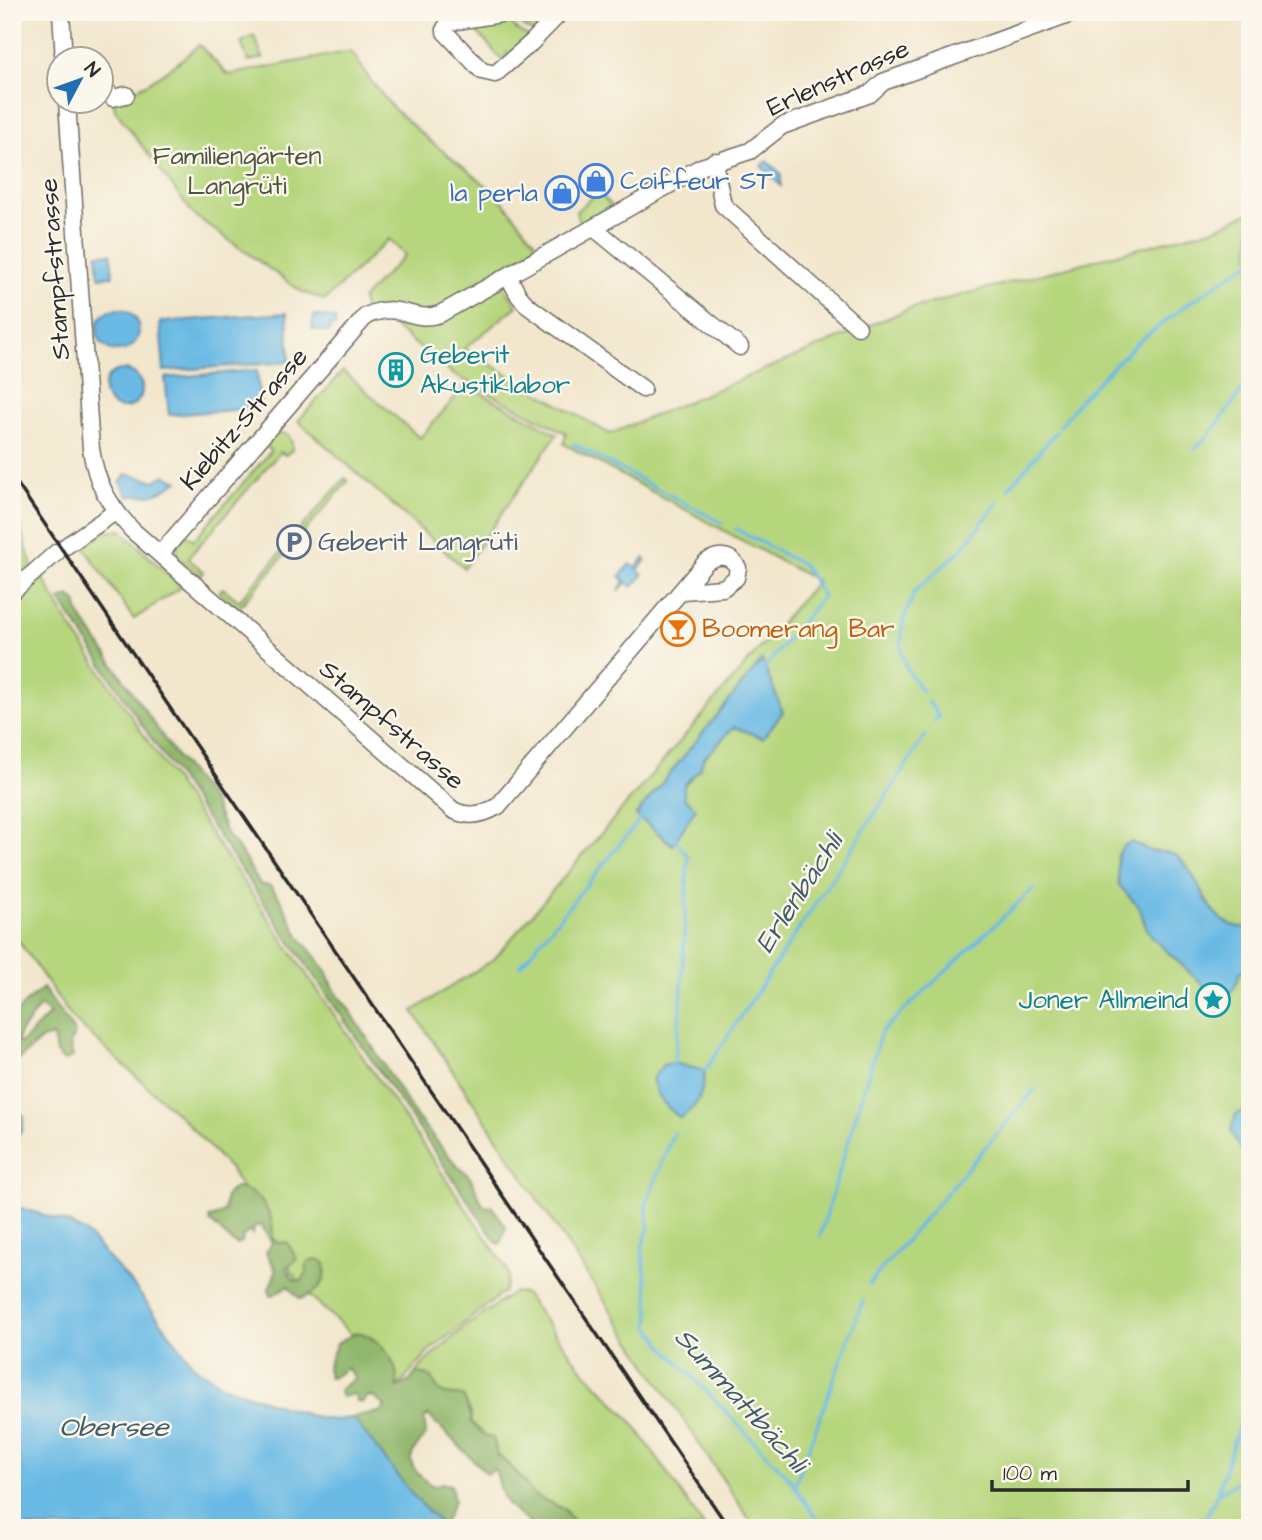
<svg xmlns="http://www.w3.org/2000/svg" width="1262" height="1540" viewBox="0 0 1262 1540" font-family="'Architects Daughter',sans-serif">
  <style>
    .green { fill: #b6d67d; stroke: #708054; stroke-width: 2; fill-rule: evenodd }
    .forest { fill: #90b76c; stroke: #5e714c; stroke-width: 2; fill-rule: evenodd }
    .water { fill: #69b9e4; stroke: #4a7288; stroke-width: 2 }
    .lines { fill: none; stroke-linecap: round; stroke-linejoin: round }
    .stream { stroke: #69b9e4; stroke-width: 3.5 }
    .street-casing { stroke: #716c63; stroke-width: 19 }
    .street { stroke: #fff; stroke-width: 16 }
    .rail { stroke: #2b2b2b; stroke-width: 3.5 }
    .labels { text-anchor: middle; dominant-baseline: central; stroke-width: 5; stroke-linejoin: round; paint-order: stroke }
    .street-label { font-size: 26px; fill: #2b2b2b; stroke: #fbf7ec }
    .park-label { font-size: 26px; fill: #4e5640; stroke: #fbf7ec }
    .shop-label { font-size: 26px; fill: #366cbe; stroke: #fbf7ec; text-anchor: start }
    .culture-label { font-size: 26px; fill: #0d838f; stroke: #fbf7ec; text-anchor: start }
    .service-label { font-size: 26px; fill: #4e5e75; stroke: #fbf7ec; text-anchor: start }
    .food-label { font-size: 26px; fill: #c56008; stroke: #fbf7ec; text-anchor: start }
    .water-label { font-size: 28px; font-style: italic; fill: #415d6c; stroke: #fbf7ec }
  </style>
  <rect width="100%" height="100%" fill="#fbf7ec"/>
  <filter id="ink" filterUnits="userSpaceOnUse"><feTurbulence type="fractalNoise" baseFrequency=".0143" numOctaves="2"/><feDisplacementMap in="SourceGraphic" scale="14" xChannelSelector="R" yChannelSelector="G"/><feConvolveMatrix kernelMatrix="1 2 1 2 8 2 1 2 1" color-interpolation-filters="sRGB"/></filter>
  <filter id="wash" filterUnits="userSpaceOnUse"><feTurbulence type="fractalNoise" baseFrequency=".00686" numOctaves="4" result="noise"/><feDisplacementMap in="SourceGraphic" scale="28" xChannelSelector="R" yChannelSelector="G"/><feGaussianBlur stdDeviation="1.57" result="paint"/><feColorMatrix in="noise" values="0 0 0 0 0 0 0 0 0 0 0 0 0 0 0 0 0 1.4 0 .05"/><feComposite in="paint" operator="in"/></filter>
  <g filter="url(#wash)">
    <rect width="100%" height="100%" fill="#f2e6cc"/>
    <path class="green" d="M 523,14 L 539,21 L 540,24 L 534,33 L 515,21 L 513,15 Z
      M 509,20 L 516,29 L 529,37 L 510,54 L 507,52 L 507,55 L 501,59 L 478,33 L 472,22 Z
      M 254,36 L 263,58 L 248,61 L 241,42 Z
      M 199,45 L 228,75 L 351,51 L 371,81 L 392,107 L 430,141 L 496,193 L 535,241 L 534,247 L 526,254 L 473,284 L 482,298 L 503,285 L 517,306 L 464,349 L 610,434 L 909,309 L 1216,228 L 1250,212 L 1250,1528 L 755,1528 L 413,1011 L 494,959 L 817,581 L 564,444 L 566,433 L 454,375 L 384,319 L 366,316 L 362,299 L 405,255 L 389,239 L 325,300 L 302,292 L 194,215 L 115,110 L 113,98 C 144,90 175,66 199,45 ZM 762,661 L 734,727 L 703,759 L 700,769 L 684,785 L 684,798 L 672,845 L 636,815 Z
      M 600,194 L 611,205 L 582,223 L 578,220 L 576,211 L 595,195 Z
      M 343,371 L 420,438 L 466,385 L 557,434 L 464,568 L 298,421 Z
      M 276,432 L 288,435 L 292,442 L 292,450 L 286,455 L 280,452 L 188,558 L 204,572 L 201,576 L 177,556 L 177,547 L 186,534 L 194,540 L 271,451 L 264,444 Z
      M 345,478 L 348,481 L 299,538 L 295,535 Z
      M 12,513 L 20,527 L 32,566 L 12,585 Z
      M 121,530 L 181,587 L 134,619 L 84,547 L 106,532 Z
      M 286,546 L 290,549 L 238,609 L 219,592 L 223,588 L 239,601 Z
      M 43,578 L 69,624 L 166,768 L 506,1267 L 509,1277 L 504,1292 L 430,1350 L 398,1387 L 365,1347 L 305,1291 L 283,1259 L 231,1170 L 184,1120 L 72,1018 L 12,931 L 12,601 L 35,581 Z
      M 514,1292 L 525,1294 L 579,1365 L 633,1423 L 705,1528 L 577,1528 L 564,1509 L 535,1496 L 516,1472 L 497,1454 L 493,1438 L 484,1435 L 471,1422 L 471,1414 L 463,1396 L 445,1396 L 416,1373 L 426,1361 L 461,1330 Z"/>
    <path class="forest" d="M 69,596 L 76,601 L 79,614 L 174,753 L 213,802 L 227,836 L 237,846 L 260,884 L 270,886 L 279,897 L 299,936 L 325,969 L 335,991 L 351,1012 L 415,1115 L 458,1167 C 474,1175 476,1193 484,1207 L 492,1206 L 506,1227 L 500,1244 L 497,1243 L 140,722 L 60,600 Z
      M 43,988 L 75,1033 L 70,1044 L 73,1057 L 64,1061 L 56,1053 L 53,1036 L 42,1039 L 12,1065 L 12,1020 L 22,1006 ZM 40,1006 L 50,1014 L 21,1043 L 17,1041 L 20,1033 Z
      M 235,1188 C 259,1188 276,1216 272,1238 L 278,1243 L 287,1242 L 297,1259 L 286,1268 L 294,1280 L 302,1281 L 307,1272 L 306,1265 L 312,1260 L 319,1259 L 325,1264 C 328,1282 317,1293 300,1299 L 288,1286 L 271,1296 L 269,1289 C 279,1265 277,1274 266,1252 L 272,1243 L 261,1225 L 255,1226 L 252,1234 L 251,1231 L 243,1236 L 242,1242 L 237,1245 C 227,1239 220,1229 210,1222 L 209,1218 L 217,1216 L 224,1211 C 226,1199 223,1194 235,1188 Z
      M 357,1332 C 380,1337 401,1365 397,1388 L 410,1381 L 416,1373 L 432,1377 C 440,1398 443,1393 463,1396 L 471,1414 L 471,1422 L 484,1435 L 493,1438 L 497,1454 L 516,1472 L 535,1496 L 564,1509 L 577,1528 L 533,1528 C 527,1519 516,1513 508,1505 C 498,1492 500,1477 494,1469 L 487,1474 L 428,1415 L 424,1419 L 426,1434 C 422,1440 410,1453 411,1460 C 412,1469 425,1483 434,1486 L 441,1483 L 451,1485 L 454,1501 L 443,1526 L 416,1499 L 353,1418 C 362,1412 373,1415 382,1411 L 385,1406 L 373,1397 L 368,1396 L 362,1403 L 357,1402 L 356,1397 L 352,1394 L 343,1397 L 339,1393 L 340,1389 L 355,1378 L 347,1368 L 332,1378 L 329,1377 L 327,1368 L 337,1343 Z"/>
    <path class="water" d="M 767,161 L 781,174 L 781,186 L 761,166 Z
      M 111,253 L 113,276 L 99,277 L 97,254 Z
      M97 330a21 21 0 1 1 42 0a21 21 0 1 1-42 0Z
      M 287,313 L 290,362 L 164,371 L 160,322 Z
      M 314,315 L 336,319 L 335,326 L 331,325 L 329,332 L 312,329 Z
      M 257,370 L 260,408 L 169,415 L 165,378 Z
      M104 389a19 19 0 1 1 38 0a19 19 0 1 1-38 0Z
      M 127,474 L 155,481 L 165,475 L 178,481 C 169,487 158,495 146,495 C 139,496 136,494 129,497 L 120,482 Z
      M 644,558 L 646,560 L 638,570 L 643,575 L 632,587 L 627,582 L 618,591 L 625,581 L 620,576 L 630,564 L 636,568 Z
      M 762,660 L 783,712 L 763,738 L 734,727 L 703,759 L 700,769 L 684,785 L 684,798 L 696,808 L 673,845 L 636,815 Z
      M 1131,842 C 1137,844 1144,849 1151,851 C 1159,853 1169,850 1177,856 C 1206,880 1203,928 1250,928 L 1250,967 L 1240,972 L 1235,987 L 1230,993 L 1215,994 L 1208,990 L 1152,937 L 1145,925 L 1140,909 L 1119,885 L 1117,857 L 1123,846 Z
      M 674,1063 L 705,1071 C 702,1094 701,1104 680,1118 C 666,1107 657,1097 652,1079 L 663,1065 Z
      M 12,1106 L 24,1116 L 22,1131 L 12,1139 Z
      M 1250,1109 L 1250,1156 L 1240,1148 L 1231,1131 L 1236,1114 Z
      M 12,1205 L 68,1223 L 86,1233 L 133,1285 L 195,1367 L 225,1387 L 308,1415 L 333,1420 L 353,1418 L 416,1499 L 445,1528 L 12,1528 Z"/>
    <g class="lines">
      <path class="stream" d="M 1060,426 L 1083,396 L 1137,343 L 1189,303 L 1250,262
        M 573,444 L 722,523
        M 1195,449 L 1210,434 L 1250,380
        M 1008,489 L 1056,432
        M 736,529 L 803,565 L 823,596 L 763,670
        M 922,692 L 907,669 L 901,648 L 903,621 L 915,591 L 962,549 L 998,502
        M 928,701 L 939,717 L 934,721
        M 521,965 L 643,816
        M 674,1063 L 681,1006 L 688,856 L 676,840
        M 705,1071 C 778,959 853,849 925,736
        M 674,1132 L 646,1204 L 649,1227 L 642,1248 L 650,1311 L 649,1325 L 664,1347 L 789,1478 L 823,1528
        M 820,1236 L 881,1032 L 1033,889
        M 869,1284 L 1035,1089
        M 795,1485 L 863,1300
        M 1218,1493 L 1250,1475
        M 1201,1528 L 1217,1494 L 1250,1390"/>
    </g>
  </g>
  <g filter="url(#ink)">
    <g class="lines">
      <g class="street-casing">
        <path id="street" d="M 61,12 L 64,60
          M 513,12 L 450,22 L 445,28 L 445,32 L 482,71 L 495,74 L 531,43 L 561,12
          M 63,53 L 87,60
          M 102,86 L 113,98 L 126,95
          M 67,102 L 91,449 C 96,483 109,505 132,530 L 453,810 C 468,818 483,815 498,806 L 705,563 C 716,555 730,553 738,568 L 736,578 L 723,588 L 682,591
          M 714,161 L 723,205 L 858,327
          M 594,228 L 740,347
          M 508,276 L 519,296 L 528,306 L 643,389
          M 66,546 L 115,512
          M 160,554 L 366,316 C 401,300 412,324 440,314 L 701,167 L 750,151 L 782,126 L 870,94 L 883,82 L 1077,12
          M 12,592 L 57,552"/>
      </g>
      <use href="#street" class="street"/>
      <path class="rail" d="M 12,476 L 729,1528"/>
    </g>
  </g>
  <defs>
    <g id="shop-ring" transform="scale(1.75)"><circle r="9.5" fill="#fbf7ec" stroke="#3f7fe0" stroke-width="1.5"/><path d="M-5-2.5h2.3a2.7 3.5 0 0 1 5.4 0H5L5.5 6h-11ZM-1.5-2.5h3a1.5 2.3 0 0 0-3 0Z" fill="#3f7fe0"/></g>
    <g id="building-ring" transform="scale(1.75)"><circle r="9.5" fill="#fbf7ec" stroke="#0f9aa8" stroke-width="1.5"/><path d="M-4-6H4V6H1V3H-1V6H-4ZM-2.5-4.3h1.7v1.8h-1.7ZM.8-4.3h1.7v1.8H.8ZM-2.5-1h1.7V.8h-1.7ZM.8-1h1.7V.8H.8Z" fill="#0f9aa8"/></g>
    <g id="parking-ring" transform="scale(1.75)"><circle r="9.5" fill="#fbf7ec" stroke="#5c6f8a" stroke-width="1.5"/><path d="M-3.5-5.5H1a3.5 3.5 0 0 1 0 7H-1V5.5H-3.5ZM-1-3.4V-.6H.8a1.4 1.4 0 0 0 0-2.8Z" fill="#5c6f8a"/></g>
    <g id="bar-ring" transform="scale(1.75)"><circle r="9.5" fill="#fbf7ec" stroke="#e8710a" stroke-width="1.5"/><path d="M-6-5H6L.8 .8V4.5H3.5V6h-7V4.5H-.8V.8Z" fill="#e8710a"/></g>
    <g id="sight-ring" transform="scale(1.75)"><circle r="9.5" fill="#fbf7ec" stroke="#0f9aa8" stroke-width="1.5"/><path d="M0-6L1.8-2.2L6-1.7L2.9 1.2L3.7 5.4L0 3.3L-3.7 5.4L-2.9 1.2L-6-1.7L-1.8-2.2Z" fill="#0f9aa8"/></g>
  </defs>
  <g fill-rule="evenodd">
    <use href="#shop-ring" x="596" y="181"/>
    <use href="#shop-ring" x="562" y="193"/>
    <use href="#building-ring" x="396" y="370"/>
    <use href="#parking-ring" x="294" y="542"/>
    <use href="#bar-ring" x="678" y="629"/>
    <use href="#sight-ring" x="1213" y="1000"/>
  </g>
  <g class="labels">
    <g class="street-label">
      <text transform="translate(838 78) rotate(-24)">Erlenstrasse</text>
      <text transform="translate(55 269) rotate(-94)">Stampfstrasse</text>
      <text transform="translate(244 419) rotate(-49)">Kiebitz-Strasse</text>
      <text transform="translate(392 725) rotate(41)">Stampfstrasse</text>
    </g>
    <g class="park-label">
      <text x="237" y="156">Familiengärten<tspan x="237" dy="30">Langrüti</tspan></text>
    </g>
    <g class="shop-label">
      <text x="620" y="181">Coiffeur ST</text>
      <text x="538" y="193" text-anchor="end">la perla</text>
    </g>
    <g class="culture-label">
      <text x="420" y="355">Geberit<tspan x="420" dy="30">Akustiklabor</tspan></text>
      <text x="1188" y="1000" text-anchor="end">Joner Allmeind</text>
    </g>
    <g class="service-label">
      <text x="318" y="542">Geberit Langrüti</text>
    </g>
    <g class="food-label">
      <text x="702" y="629">Boomerang Bar</text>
    </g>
    <g class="water-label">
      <text transform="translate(799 893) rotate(-57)">Erlenbächli</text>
      <text transform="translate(741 1400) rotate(48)">Summattbächli</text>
      <text x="114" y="1427">Obersee</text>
    </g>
  </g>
  <rect width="1262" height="1540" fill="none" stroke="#fbf7ec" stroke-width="42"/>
  <g transform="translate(80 80) rotate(49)"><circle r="33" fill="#fbf7ec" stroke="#a8a59f" stroke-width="2"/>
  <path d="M0-5L12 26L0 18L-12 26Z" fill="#1f6fb2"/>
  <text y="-10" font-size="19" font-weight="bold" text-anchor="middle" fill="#2b2b2b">N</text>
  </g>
  <path d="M992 1480v10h196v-10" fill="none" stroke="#2b2b2b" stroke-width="3.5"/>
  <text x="1003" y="1480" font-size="21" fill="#2b2b2b" stroke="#fbf7ec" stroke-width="5" paint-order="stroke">100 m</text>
</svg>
